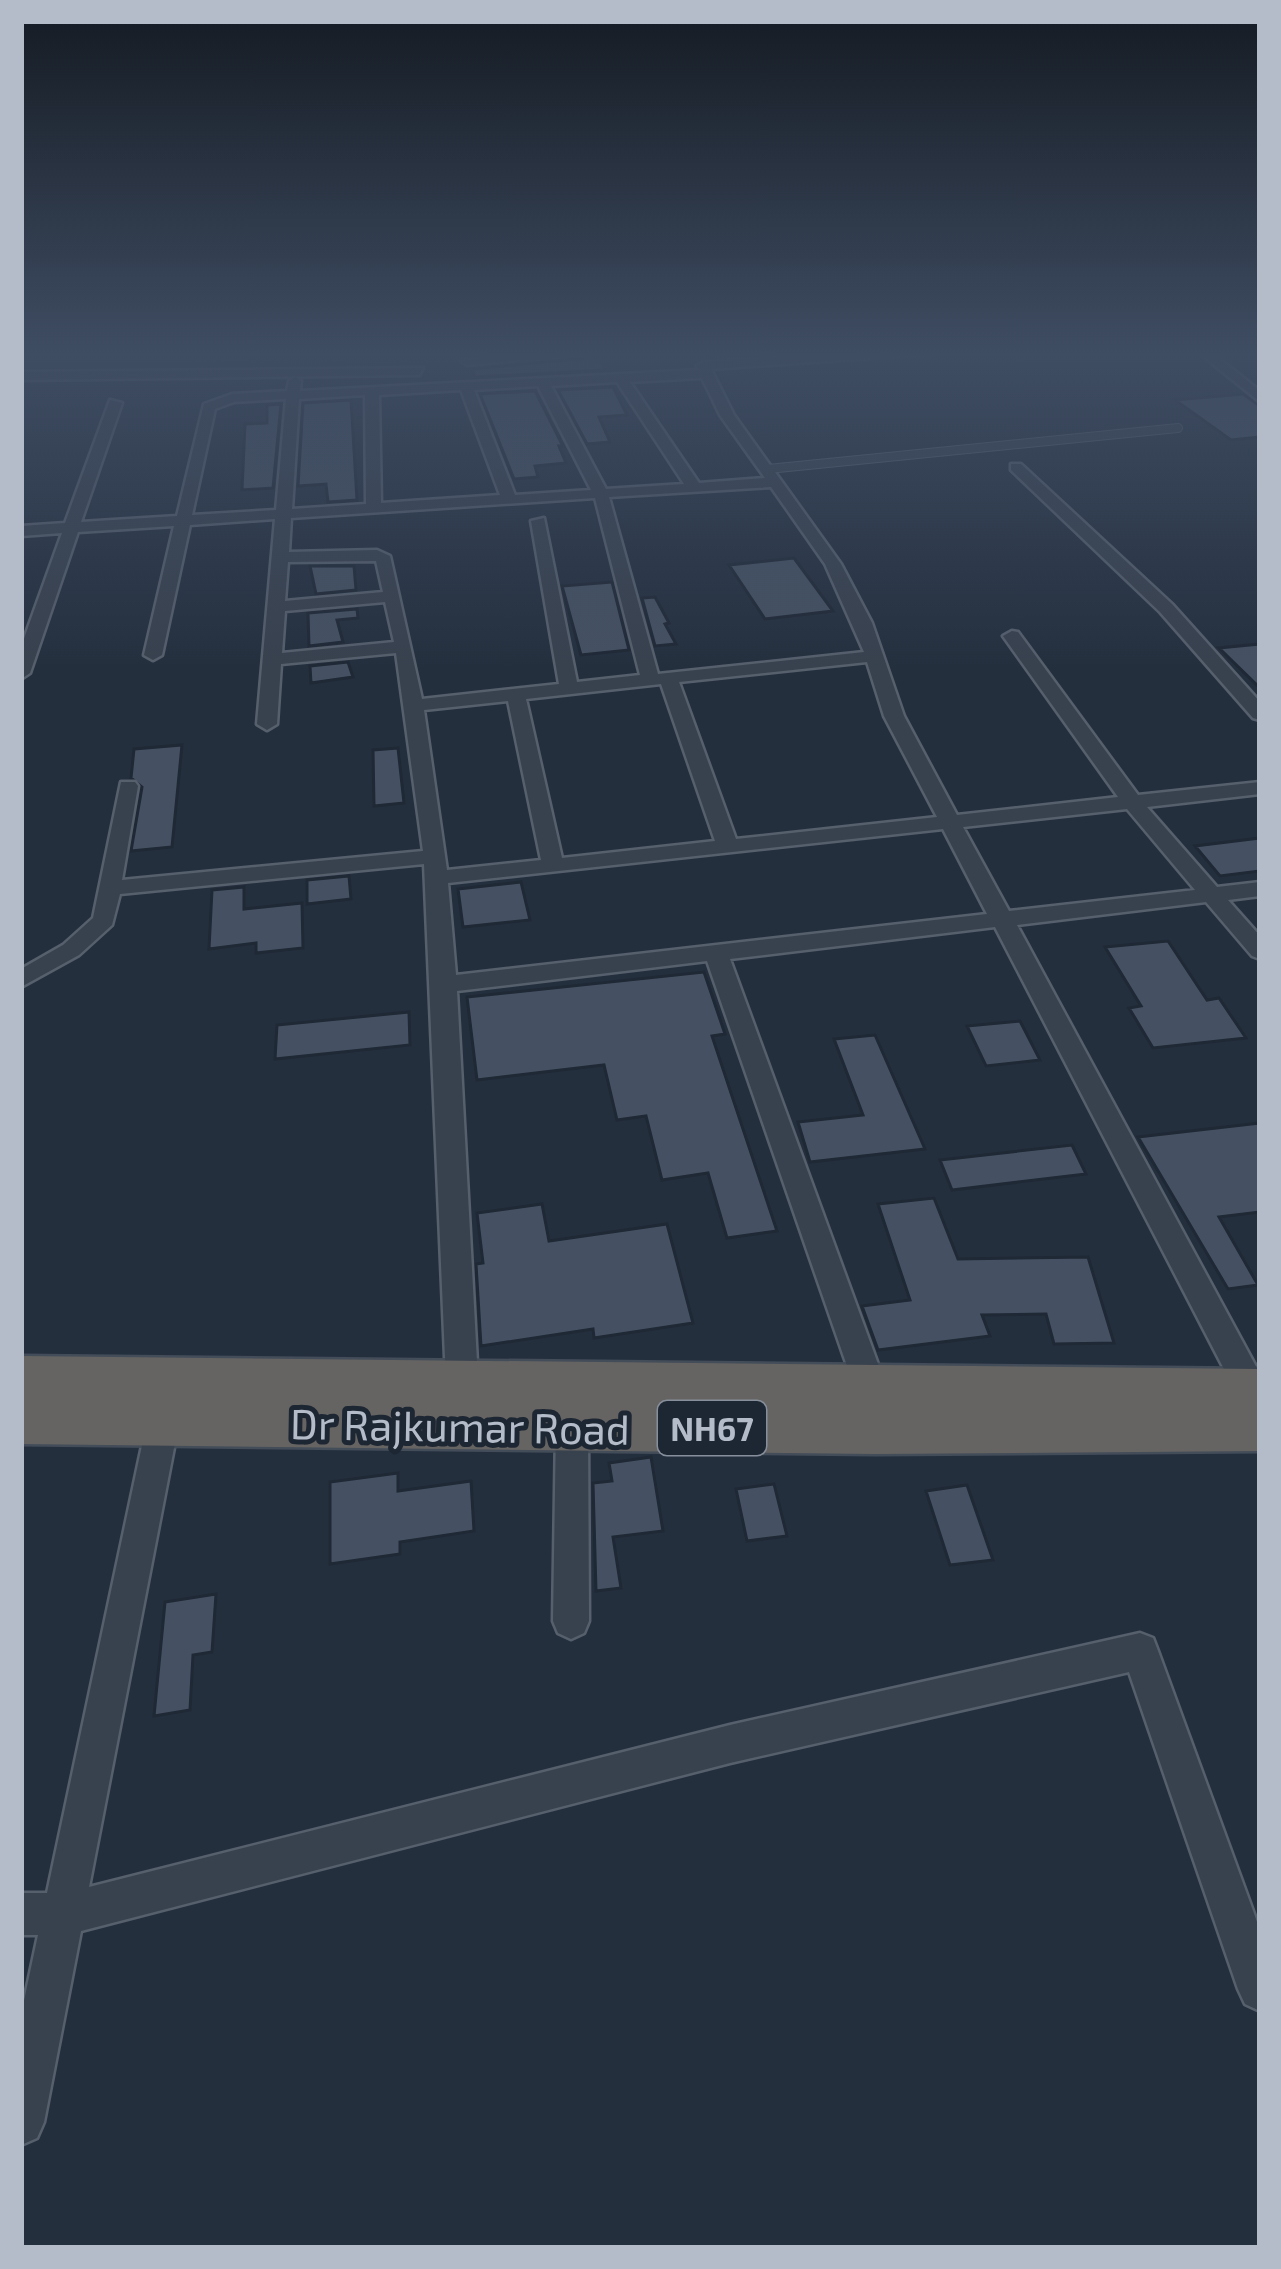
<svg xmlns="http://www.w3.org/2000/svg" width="1281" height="2269" viewBox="0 0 1281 2269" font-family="'Exo 2',sans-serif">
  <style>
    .building { fill: #455162; stroke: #1f2835; stroke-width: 3 }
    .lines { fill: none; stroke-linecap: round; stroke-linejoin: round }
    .service-casing { stroke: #565f6c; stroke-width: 10 }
    .minor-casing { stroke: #565f6c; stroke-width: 5 }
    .trunk-casing { stroke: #434c59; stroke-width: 5 }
    .service { stroke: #38414e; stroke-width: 8 }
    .minor { fill: #38414e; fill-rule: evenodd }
    .trunk { fill: #656462; fill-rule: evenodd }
    .labels { text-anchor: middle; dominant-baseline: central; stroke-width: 10; stroke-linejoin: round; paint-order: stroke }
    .shield { fill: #1d2633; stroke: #878f9c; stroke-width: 3 }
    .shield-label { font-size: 33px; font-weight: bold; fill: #b4bcc9 }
    .near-street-label { font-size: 42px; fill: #b4bcc9; stroke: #1d2633 }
  </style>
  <rect width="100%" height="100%" fill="#242f3e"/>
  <path class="building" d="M 599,357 L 605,370 L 475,377 L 472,369 Z
    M 613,387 L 627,415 L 599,417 L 610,442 L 587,444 L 558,390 Z
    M 535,391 L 563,446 L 559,446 L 566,463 L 535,466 L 538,477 L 514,479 L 480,394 Z
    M 1243,394 L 1260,406 L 1260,437 L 1231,440 L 1175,400 Z
    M 351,400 L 357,500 L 328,502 L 326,484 L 298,486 L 303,403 Z
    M 281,404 L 273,488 L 242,490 L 245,424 L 267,423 L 267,405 Z
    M 794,558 L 833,611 L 765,619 L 729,565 Z
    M 310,566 L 354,566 L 356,590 L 316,594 Z
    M 612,582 L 629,650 L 581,655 L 562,586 Z
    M 655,597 L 669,623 L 665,624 L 676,644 L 655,646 L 642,598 Z
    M 357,609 L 358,618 L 337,620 L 343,642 L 309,646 L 308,613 Z
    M 1260,644 L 1260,688 L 1219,648 Z
    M 348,662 L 353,677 L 311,683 L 310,666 Z
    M 182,745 L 172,847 L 131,851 L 142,787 L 131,778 L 134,749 Z
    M 398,748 L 404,803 L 374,806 L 373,750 Z
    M 1260,838 L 1260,871 L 1220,876 L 1195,846 Z
    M 349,876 L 351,899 L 307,904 L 307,880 Z
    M 521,882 L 530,920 L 463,927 L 458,889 Z
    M 244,887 L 244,909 L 302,903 L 303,948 L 256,953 L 256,943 L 209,949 L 212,890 Z
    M 1168,941 L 1207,1000 L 1219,998 L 1246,1038 L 1153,1048 L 1129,1008 L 1141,1006 L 1105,947 Z
    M 704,972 L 725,1034 L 712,1036 L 777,1231 L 727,1238 L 708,1173 L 662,1180 L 646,1116 L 617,1120 L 604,1065 L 477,1080 L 467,997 Z
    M 409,1012 L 410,1045 L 275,1059 L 277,1025 Z
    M 1020,1021 L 1040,1060 L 986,1066 L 967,1026 Z
    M 875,1035 L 925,1149 L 810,1162 L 798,1122 L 863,1115 L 834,1039 Z
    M 1260,1123 L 1260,1212 L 1219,1217 L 1258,1285 L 1228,1289 L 1138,1137 Z
    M 1072,1145 L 1086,1174 L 952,1190 L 940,1160 Z
    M 934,1198 L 958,1259 L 1088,1257 L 1114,1343 L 1054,1344 L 1046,1314 L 982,1315 L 990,1336 L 878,1350 L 862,1306 L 910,1300 L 878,1204 Z
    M 542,1204 L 549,1241 L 667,1224 L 693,1323 L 594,1338 L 593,1329 L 481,1346 L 476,1264 L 483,1263 L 477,1213 Z
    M 651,1457 L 663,1531 L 613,1537 L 621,1588 L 596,1591 L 593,1483 L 612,1481 L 609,1463 Z
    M 398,1473 L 398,1491 L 471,1481 L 474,1531 L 400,1542 L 400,1554 L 330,1564 L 330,1482 Z
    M 774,1484 L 787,1536 L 747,1541 L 736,1489 Z
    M 967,1485 L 993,1560 L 950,1565 L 926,1491 Z
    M 216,1594 L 212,1652 L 193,1655 L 190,1710 L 154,1716 L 165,1602 Z"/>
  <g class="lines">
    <g class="service-casing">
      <path id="service" d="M 768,469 L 1178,428"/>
    </g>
    <g class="minor-casing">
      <path id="minor" d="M 551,352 L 609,352 L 467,365 L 461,361 Z
        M 891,352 L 957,352 L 711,369 L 734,415 L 841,564 L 872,623 L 904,716 L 957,815 L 1118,797 L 1003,636 L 1012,631 L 1018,632 L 1138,795 L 1260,782 L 1260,794 L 1147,807 L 1217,887 L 1260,882 L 1260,896 L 1228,900 L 1260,936 L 1260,959 L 1252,956 L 1206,902 L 1017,925 L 1260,1374 L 1260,1432 L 1249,1428 L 1237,1394 L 995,927 L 730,959 L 886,1386 L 881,1396 L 870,1400 L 859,1396 L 854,1386 L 707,961 L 457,991 L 478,1381 L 473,1391 L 462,1395 L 451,1391 L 446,1381 L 424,864 L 120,894 L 112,925 L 79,955 L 21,987 L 21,969 L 63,945 L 93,918 L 121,782 L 135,782 L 138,786 L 122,880 L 423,851 L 396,653 L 281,664 L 277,724 L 267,730 L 257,724 L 275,519 L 190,525 L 162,655 L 153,660 L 144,655 L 174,526 L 78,532 L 30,673 L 21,679 L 21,647 L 62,533 L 21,536 L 21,526 L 65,523 L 110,400 L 122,403 L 81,522 L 177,516 L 204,404 L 232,394 L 287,391 L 289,381 L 295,377 L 301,381 L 300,391 L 699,370 L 697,366 L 703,362 ZM 702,378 L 720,415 L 765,478 L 699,483 L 630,382 ZM 617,382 L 684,484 L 606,489 L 551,386 ZM 538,386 L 591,490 L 515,495 L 474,390 ZM 461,390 L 500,495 L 381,503 L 379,395 ZM 365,395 L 366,504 L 292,509 L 299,399 ZM 286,399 L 276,510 L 192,515 L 215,409 L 234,402 ZM 771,487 L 825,564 L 864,652 L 658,674 L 609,497 ZM 595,498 L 640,675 L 577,682 L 544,518 L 531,521 L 559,684 L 422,699 L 390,556 L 377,550 L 289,552 L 291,518 ZM 376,561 L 383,592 L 285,601 L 288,562 ZM 385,602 L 394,642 L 282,653 L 285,611 ZM 867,662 L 884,716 L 937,817 L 736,839 L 679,682 ZM 661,684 L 715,841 L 562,858 L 526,699 ZM 508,701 L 541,860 L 447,870 L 424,710 ZM 1127,809 L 1195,890 L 1009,911 L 963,827 ZM 943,829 L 987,914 L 456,975 L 448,883 Z
        M 1198,352 L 1211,352 L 1260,391 L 1260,402 Z
        M 423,368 L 419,375 L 21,380 L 21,372 Z
        M 1011,464 L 1021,464 L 1172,604 L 1260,702 L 1260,720 L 1253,718 L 1160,612 L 1011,470 Z
        M 163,1408 L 174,1412 L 179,1422 L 89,1887 L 730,1725 L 1140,1633 L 1153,1638 L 1158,1651 L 1260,1930 L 1260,2011 L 1245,2004 L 1238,1989 L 1129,1672 L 730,1763 L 81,1931 L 44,2122 L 37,2138 L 21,2145 L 21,2015 L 38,1935 L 21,1935 L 21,1893 L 47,1893 L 147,1422 L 152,1412 Z
        M 572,1413 L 583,1417 L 588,1427 L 589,1621 L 584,1633 L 571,1639 L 558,1633 L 553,1621 L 556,1427 L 561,1417 Z"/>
    </g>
    <g class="trunk-casing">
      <path id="trunk" d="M 21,1356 L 1260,1369 L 1260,1451 L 875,1454 L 21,1444 Z"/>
    </g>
    <use href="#service" class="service"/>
    <use href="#minor" class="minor"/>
    <use href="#trunk" class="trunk"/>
  </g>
  <linearGradient id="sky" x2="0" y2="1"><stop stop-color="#141a22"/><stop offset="0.53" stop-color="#3f4d63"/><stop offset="1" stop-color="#3f4d63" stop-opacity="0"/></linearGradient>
  <rect width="1281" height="669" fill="url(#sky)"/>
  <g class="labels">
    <rect class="shield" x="658" y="1401" width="108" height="54" rx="9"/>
    <g class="shield-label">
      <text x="712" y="1428">NH67</text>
    </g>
    <g class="near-street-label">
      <text transform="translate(460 1425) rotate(1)">Dr Rajkumar Road</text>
    </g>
  </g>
  <rect width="1281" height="2269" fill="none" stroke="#b4bcc9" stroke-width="48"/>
</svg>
